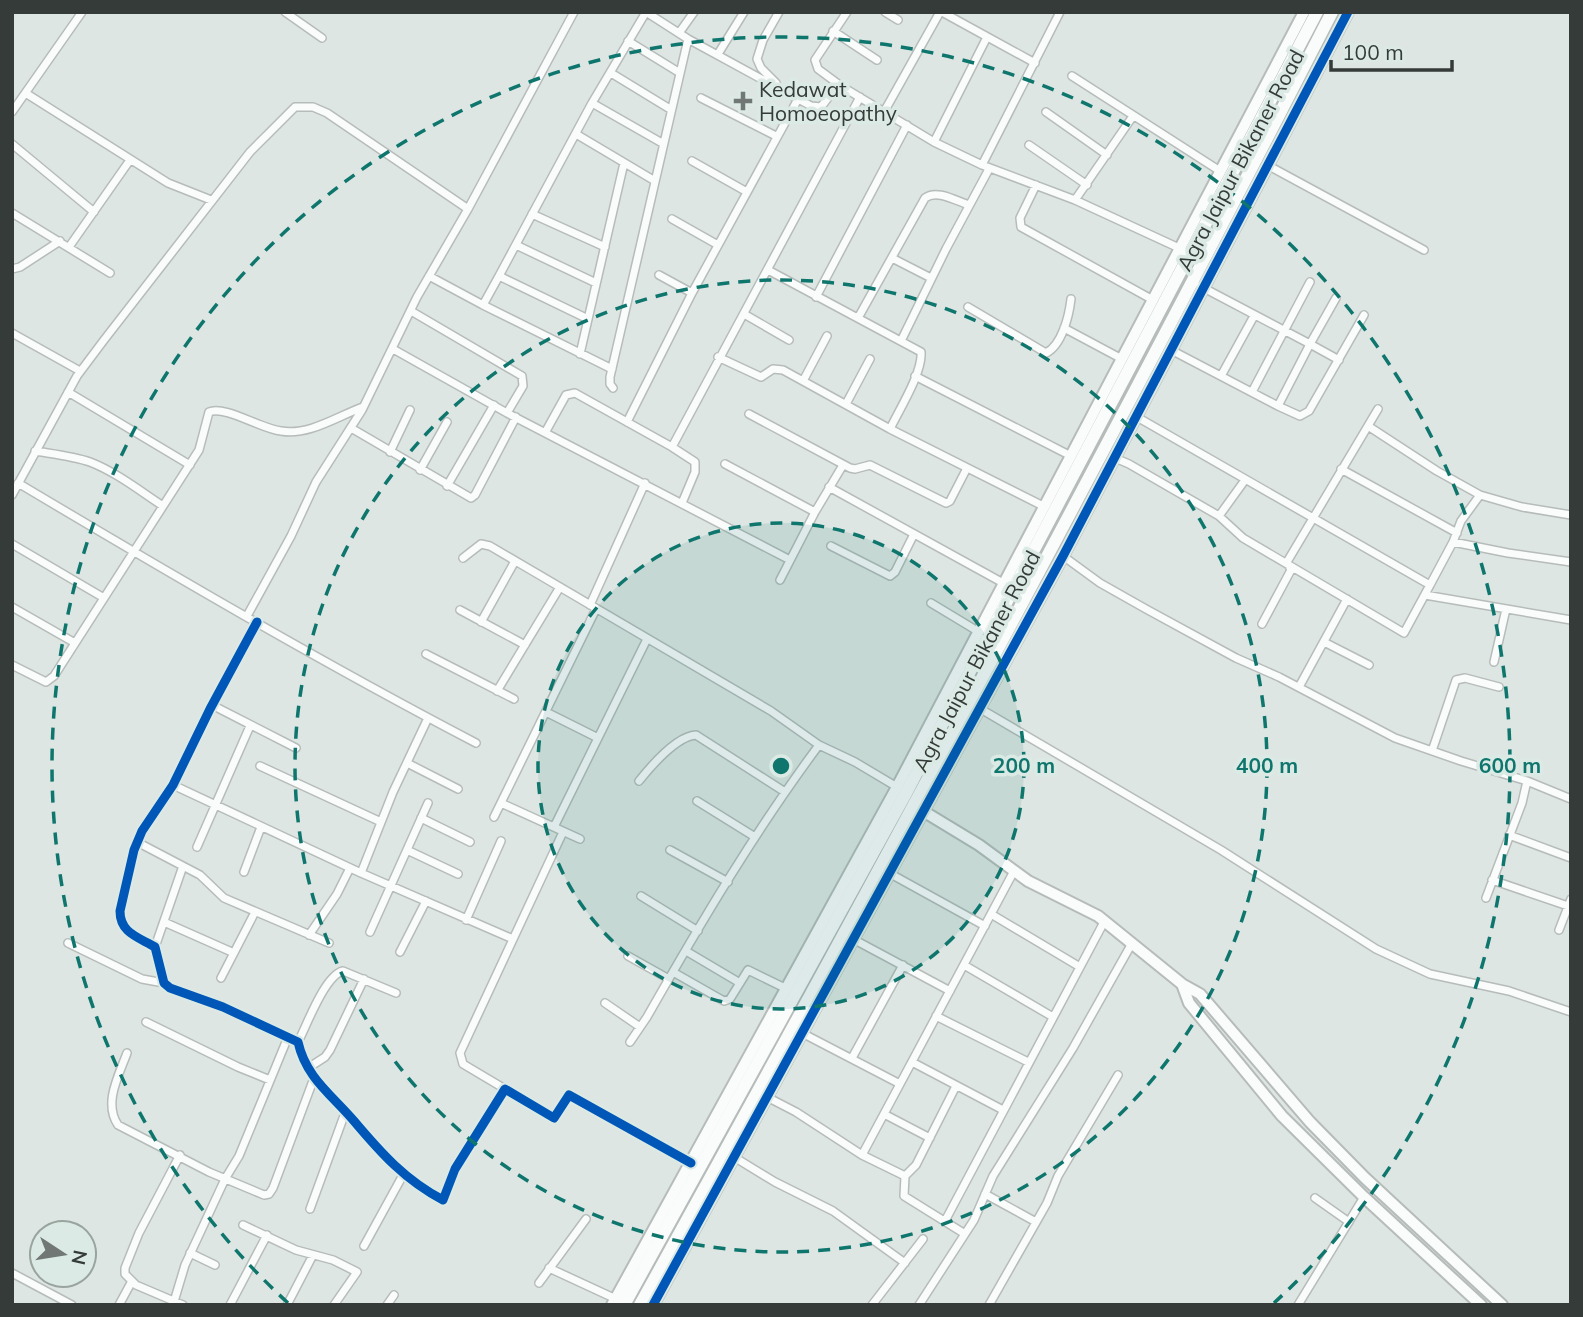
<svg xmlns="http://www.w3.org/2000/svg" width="1583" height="1317" viewBox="0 0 1583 1317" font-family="Mulish,sans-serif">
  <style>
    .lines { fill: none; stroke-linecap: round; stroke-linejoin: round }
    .street-casing { stroke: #b6bcb9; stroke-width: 10 }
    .secondary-casing { stroke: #b6bcb9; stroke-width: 14 }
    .highway-casing { stroke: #b6bcb9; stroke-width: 16 }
    .street { stroke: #fafbfb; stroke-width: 7 }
    .secondary { stroke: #fafbfb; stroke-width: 10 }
    .highway { stroke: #fafbfb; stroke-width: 12 }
    .cycleway-casing { stroke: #dbeae4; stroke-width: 13 }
    .cycleway { stroke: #0057b8; stroke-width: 9 }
    .ring { fill: none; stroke: #0f766e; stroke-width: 3.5; stroke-dasharray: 12 9 }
    .poi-dot { fill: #707774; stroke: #dbeae4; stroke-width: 2.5 }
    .labels { text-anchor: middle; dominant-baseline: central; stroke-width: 7; stroke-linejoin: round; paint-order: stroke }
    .poi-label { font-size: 21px; fill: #353b38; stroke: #dbeae4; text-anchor: start }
    .street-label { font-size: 21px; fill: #353b38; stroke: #dbeae4 }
    .centre { fill: #0f766e; stroke: #dbeae4; stroke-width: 3.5 }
    .ring-label { font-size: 21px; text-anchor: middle; font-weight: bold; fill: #0f766e; stroke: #dbeae4; stroke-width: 7; stroke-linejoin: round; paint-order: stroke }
  </style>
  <rect width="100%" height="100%" fill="#dee6e3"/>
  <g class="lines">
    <g class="street-casing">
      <path id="street" d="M 285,12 L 322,38
        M 646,12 L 688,39 L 811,106 L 821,107 L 834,90 L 841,86 L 934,142 L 982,165
        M 885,12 L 898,20
        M 942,12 L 1035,63
        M 1060,12 L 982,165 L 1075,200 L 1179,248 L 1202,265
        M 833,31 L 877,60
        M 679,33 L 694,12
        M 628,41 L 680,73
        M 718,54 L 744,12
        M 611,73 L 670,109
        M 1072,76 L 1220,171
        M 776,83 L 761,68 L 757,59 L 763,40 L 779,12
        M 841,86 L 818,69 L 815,60 L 847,12
        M 27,94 L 168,183 L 211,200
        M 701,98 L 776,136
        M 592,103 L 662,143
        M 12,112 L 82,12
        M 884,112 L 940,12
        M 1046,112 L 1107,155
        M 576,134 L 655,181
        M 934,142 L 987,37
        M 12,144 L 94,212
        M 1029,145 L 1087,185
        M 692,161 L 747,192
        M 1269,166 L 1424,250
        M 1036,185 L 1020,218 L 1021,227 L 1153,300
        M 1075,200 L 1133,116
        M 12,213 L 110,273
        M 532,214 L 605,247
        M 672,219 L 718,245
        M 516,245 L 596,283
        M 69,247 L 130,160
        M 892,258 L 931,278
        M 12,269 L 20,267 L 60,241
        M 768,270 L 921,352 C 923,372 899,410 890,429
        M 659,275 L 692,293
        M 429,276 L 483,305 L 499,276 L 588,319
        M 499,276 L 592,103 L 646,12
        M 816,297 L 907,125
        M 1336,298 L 1310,344 L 1339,360
        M 483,305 L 612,369
        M 968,307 L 1046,353 C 1062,345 1069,316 1071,299
        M 411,311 L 522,376 L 523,386 L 507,413
        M 744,314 L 789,340
        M 858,318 L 925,198 C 937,189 956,201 969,205
        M 1064,328 L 1122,359
        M 12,333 L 80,371
        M 901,341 L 946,249 L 989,169
        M 393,349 L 507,413 L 790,560
        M 1173,351 L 1278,406 L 1310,344 L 1200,286
        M 580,354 L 624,163
        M 718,357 L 761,377 L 773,369 L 783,370 L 890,429 L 1045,507
        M 915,376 L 1071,456
        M 1221,376 L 1254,316
        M 803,381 L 827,336
        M 613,388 L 610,384 L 610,377 L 688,39
        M 68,392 L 190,465
        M 1252,392 L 1310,282
        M 846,404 L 870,359
        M 1278,406 L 1300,416 L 1309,411 L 1364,315
        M 749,414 L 850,468 L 855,469 L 870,465 L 946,503 L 950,501 L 967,468
        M 1137,417 L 1430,585 L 1453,542 L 1508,553 L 1571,562
        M 627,422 L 692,293 L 798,99
        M 1368,426 L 1437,471 L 1480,495
        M 351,428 L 471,498 L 475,495 L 516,417
        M 546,431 L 566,395 L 575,393 L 672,447 L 695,462 L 695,472 L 682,503
        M 672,447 L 860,97
        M 35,451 C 53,454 73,456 90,462 C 116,472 140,491 163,506
        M 390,452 L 410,410
        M 1115,458 L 1129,464 L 1219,516 L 1243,538 L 1404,633 L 1430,585
        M 725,464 L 815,512
        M 1341,469 L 1457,533
        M 420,470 L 447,422
        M 18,483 C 169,573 321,662 476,743
        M 447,486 L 494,405
        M 829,487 L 1005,584
        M 12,495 L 77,376 L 104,340 L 250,152 L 295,107 L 313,107 L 327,113 L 468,209
        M 1219,516 L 1245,480
        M 1453,542 L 1461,521 L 1480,495 L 1522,507 L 1571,515
        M 12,544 L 104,598
        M 831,546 L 890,576 L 895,572 L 914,534
        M 1063,556 L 1100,583 L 1146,609 L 1236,658 L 1279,677 L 1395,738 L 1461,761 L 1527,781 L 1571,799
        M 463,558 L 481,544 L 490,546 L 771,711 L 819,745 L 855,762 L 897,787
        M 780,580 L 815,512 L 843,465
        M 1425,595 L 1571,620
        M 931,603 L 979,632
        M 590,605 L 645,483
        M 12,607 L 75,643
        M 460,610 L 525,645
        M 247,616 L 291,536 L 316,482 L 362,410 L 417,297 L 468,209 L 574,12
        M 257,622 L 210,709 L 173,785 L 142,831 L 134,850 L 120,911 C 120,933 138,937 155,947 L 164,983 L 170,988 L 223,1007 L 298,1042 C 306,1078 332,1095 354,1121 C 381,1153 405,1180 443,1200 L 455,1169 L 505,1089 L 554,1118 L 569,1095 L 691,1163
        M 481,622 L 515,561
        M 1262,624 L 1291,570 L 1287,562 L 1378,409
        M 1324,642 L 1369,665
        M 426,654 L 514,699
        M 1494,662 L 1506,609
        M 12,665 L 46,682 L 54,676 L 199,450 L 209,412 C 225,405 261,429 281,431 C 309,436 338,416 363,407
        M 1299,687 L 1347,599
        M 497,691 L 560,587
        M 212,705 L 296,748
        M 979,708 L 1221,850 L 1376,949 L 1430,974 L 1509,991 L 1571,1012
        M 546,712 L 598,738
        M 1432,751 L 1456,680 L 1465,678 L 1499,687
        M 407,763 L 458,789
        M 260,766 L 381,822
        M 639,781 C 651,766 677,736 696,735 L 785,792
        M 173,785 L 361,873 L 513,939
        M 697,801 L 755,837
        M 501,803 L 580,839
        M 494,817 L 596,609
        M 421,818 L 470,842
        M 554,827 L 647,639
        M 1509,835 L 1571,858
        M 137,842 L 200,875 L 224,898 L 329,943
        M 197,847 L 250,726
        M 407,850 L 458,874
        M 670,850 L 728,882
        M 244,872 L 261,827
        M 361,873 L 393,792 L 428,718
        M 889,873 L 985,926
        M 1492,880 L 1568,906
        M 641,896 L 698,931
        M 1486,898 L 1522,803 L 1527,781
        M 991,914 L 1080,967
        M 466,920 L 501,841
        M 164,922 L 234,953
        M 1559,930 L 1571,899
        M 370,932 L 428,803
        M 309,935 L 337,894 L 350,868
        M 853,939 L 950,991
        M 68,943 L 142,979 L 164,983
        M 155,947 L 183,866
        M 686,951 L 740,983
        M 400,952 L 426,901
        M 628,956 L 669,979
        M 964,965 L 1053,1017
        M 673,972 L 724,1001 L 730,999 L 748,970 L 787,989
        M 221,978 L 255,912
        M 605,1003 L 640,1027
        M 936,1016 L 1028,1062
        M 146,1022 L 238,1067 L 270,1080
        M 802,1033 L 900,1084
        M 298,1042 C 307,1025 325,975 343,971 L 396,993
        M 630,1042 L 647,1017 C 700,924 755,831 819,745
        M 127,1053 C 119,1075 103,1103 118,1125 L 209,1172 L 264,1195 L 269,1194 L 273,1188 L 314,1078
        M 852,1058 L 903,965
        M 912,1062 L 1003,1110
        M 308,1068 L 325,1057 L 330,1050 L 364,979
        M 505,1089 L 463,1064 L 460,1053 L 563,832
        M 767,1097 L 796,1112 L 862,1155 L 905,1176 L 904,1196 L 965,1234
        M 884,1114 L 930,1138
        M 180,1155 L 139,1233 L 125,1268 L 125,1274 L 136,1285 L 183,1305
        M 862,1155 L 1014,871
        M 734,1157 L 775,1182 L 833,1211 L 905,1263
        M 905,1176 L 916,1165 L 956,1086
        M 985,1194 L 1036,1222
        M 1315,1198 L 1349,1222
        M 310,1209 L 345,1113
        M 945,1221 L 1104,922
        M 243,1225 L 296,1250 L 333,1260 L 357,1272 L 334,1305
        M 364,1246 L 403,1175
        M 190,1253 L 215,1265
        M 549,1268 L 616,1299
        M 12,1273 L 72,1305
        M 539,1283 L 586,1219
        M 119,1305 L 132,1281
        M 173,1305 L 185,1265 L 225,1179 L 239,1156 L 288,1037
        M 230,1305 L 267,1235
        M 287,1305 L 313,1255
        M 387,1305 L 394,1295
        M 872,1305 L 923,1239
        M 919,1305 L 974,1220 L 993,1176 L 1073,1048 L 1131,945
        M 989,1305 L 1047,1203 L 1058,1176 L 1118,1075
        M 1298,1305 L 1364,1197"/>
    </g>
    <g class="secondary-casing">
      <path id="secondary" d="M 923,811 L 979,845 L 1028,881 L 1098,916 L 1182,984 L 1200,994 L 1310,1122 L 1365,1178 L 1502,1305
        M 1182,984 L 1189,1003 L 1282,1116 L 1364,1197 L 1481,1305
        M 612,1305 L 897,787 L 1304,12
        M 653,1305 L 1063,556 L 1348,12"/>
    </g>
    <g class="highway-casing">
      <path id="highway" d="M 624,1305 L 906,793 L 1317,12
        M 640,1305 C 877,877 1109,447 1332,12"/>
    </g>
    <use href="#street" class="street"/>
    <use href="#secondary" class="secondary"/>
    <use href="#highway" class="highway"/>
    <g class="cycleway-casing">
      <path id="cycleway" d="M 257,622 L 210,709 L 173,785 L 142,831 L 134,850 L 120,911 C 120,933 138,937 155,947 L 164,983 L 170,988 L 223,1007 L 298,1042 C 306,1078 332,1095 354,1121 C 381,1153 405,1180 443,1200 L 455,1169 L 505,1089 L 554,1118 L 569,1095 L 691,1163
        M 653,1305 L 1063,556 L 1348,12"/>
    </g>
    <use href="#cycleway" class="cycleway"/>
  </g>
  <circle cx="781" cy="766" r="243" fill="#0f766e" fill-opacity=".12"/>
  <g class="ring">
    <circle cx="781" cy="766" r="243"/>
    <circle cx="781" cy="766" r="486"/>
    <path d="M288 1303A729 729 0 1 1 1274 1303"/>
  </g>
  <path class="poi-dot" d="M739.5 90.5h7v7h7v7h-7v7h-7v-7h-7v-7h7z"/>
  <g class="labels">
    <g class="poi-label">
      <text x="759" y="89">Kedawat<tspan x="759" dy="24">Homoeopathy</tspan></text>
    </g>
    <g class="street-label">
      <text transform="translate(1240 160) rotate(-62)">Agra Jaipur Bikaner Road</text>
      <text transform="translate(976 661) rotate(-62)">Agra Jaipur Bikaner Road</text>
    </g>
  </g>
  <circle cx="781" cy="766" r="10" class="centre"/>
  <g class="ring-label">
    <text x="1024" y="773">200 m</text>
    <text x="1267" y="773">400 m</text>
    <text x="1510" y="773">600 m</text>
  </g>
  <rect width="1583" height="1317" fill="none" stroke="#353b38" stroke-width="28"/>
  <g transform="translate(63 1254) rotate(102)"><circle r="33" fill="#dbeae4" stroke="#99a49f" stroke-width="2"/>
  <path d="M0-5L12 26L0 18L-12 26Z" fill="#707774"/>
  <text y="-10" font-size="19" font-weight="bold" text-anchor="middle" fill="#353b38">N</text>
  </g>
  <path d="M1331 60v10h121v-10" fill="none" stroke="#353b38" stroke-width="3.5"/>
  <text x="1342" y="60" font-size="21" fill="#353b38" stroke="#dbeae4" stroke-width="5" paint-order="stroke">100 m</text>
</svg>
